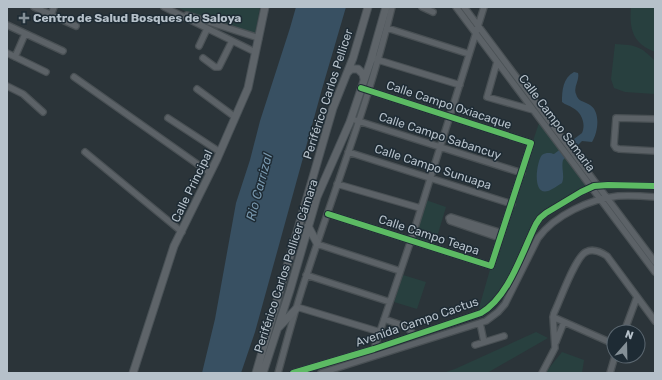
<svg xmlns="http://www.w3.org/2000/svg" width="662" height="380" viewBox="0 0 662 380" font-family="Rubik,sans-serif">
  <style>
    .green { fill: #28403f }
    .water { fill: #385062 }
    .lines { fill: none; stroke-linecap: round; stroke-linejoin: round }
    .minor-casing { stroke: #495054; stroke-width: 8 }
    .major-casing { stroke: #495156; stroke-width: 9 }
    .minor { stroke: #5c6267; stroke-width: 5.5 }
    .major { stroke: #5e6469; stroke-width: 7 }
    .cycleway-casing { stroke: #1e2b34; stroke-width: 8 }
    .cycleway { stroke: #5cba63; stroke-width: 6 }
    .poi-dot { fill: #859097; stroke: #1e2b34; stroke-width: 1.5 }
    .labels { text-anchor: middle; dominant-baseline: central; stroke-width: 3; stroke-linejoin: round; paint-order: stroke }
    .poi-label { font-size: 12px; font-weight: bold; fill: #b6c1ca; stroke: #1e2b34; text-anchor: start }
    .street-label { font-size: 12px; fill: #b6c1ca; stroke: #1e2b34 }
    .water-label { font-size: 13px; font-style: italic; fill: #7796ac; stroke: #1e2b34 }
  </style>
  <rect width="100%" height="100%" fill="#2b3439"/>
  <path class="green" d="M 177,7 L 260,7 L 255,35 L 189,13 Z
    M 631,7 L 655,7 L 655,52 C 633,43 629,30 631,7 Z
    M 615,44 C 635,45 641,46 655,61 L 655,94 L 625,92 L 614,88 L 611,79 Z
    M 540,120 L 591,187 L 544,215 L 506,288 L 477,315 L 491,266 Z
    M 423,199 L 446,207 L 434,247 L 411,240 Z
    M 403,275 L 426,282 L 417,309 L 394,302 Z
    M 536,332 L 548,338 L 487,373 L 443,373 L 455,369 Z
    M 562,352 L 584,360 L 582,373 L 545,373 Z"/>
  <path class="water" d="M 296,7 L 346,7 L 322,89 L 255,332 L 241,373 L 202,373 L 215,319 L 236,203 L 250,160 L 260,121 L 290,28 Z
    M 574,72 L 578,73 C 580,80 573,87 576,94 C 578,102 584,101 590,105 C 601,112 598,133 592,142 L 582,141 L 563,160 C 561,168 565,176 562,183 C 558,185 552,190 548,191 C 531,196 537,160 542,155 C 546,152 551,153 554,154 L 582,133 C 586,124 582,113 573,108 C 569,105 565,105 562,102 C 562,90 563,78 574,72 Z"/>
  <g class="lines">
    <g class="minor-casing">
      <path id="minor" d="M 34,7 L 76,26
        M 164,7 L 255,52
        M 422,7 L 433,12
        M 456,7 L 655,272
        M 464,7 L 655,262
        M 51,15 L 54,7
        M 187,15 L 259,38
        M 7,25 L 63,51
        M 387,28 L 469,54
        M 199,46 L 207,29
        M 7,53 L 46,72
        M 15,57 L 25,34
        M 203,58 L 215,67 L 219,67 L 232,41
        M 375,59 L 460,85
        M 497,62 L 487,97 L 533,110
        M 74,77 L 210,173
        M 7,86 L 23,94 L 43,112
        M 197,89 L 235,117
        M 168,118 L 220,152
        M 655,119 L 616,118 L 614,145 L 616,148 L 619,149 L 655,151
        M 355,120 L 522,173
        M 85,152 L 182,232
        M 348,152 L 512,204
        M 337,184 L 420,208
        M 328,214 L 491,266 L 531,143 L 361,88
        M 500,238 L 450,221 L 449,218 L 451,217 L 502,233
        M 317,244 L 400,271
        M 306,275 L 390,302
        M 297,307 L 380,332
        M 553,317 L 614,344
        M 384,319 L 407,327 L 414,335
        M 480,323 L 484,342
        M 624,332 L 637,297
        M 556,342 L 564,322
        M 475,345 L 504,336
        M 374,349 L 411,240 L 484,7
        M 278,373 C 287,340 296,306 307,274 C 336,185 370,98 392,7
        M 293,373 L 374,349 L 481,313 C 509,297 522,252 536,224 L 540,218 L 546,213 L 581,192 L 594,186 L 608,185 L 655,186
        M 321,373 L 486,321 L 498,312 L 505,304 L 538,238 C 555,215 590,199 618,196 C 630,195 643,196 655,197
        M 542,373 L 555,348 L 553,317 L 554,313 C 560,301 575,257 586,252 C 593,248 601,252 607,256 L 655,321
        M 610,373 L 615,356"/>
    </g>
    <g class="major-casing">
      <path id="major" d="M 347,73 L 351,69 L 358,69 L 363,74 L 364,79
        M 308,226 L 317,243
        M 279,327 L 296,309
        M 133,373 L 174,246 L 217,159 L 248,88 L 265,7
        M 256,373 L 333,108 L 353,58 L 368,7
        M 263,373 L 290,290 L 317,197 L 350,122 L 371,60 L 386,7"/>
    </g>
    <use href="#minor" class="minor"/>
    <use href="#major" class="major"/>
    <g class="cycleway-casing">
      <path id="cycleway" d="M 328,214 L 491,266 L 531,143 L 361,88
        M 293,373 L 374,349 L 481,313 C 509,297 522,252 536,224 L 540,218 L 546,213 L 581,192 L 594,186 L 608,185 L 655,186"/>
    </g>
    <use href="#cycleway" class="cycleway"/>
  </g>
  <path class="poi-dot" d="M22 12h4v4h4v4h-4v4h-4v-4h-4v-4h4z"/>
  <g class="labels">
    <g class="poi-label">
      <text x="33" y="18">Centro de Salud Bosques de Saloya</text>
    </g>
    <g class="street-label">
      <text transform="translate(328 94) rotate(-72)">Periférico Carlos Pellicer</text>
      <text transform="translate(449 105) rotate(18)">Calle Campo Oxiacaque</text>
      <text transform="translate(557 123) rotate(53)">Calle Campo Samaria</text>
      <text transform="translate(440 136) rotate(18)">Calle Campo Sabancuy</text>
      <text transform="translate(433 167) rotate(18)">Calle Campo Sunuapa</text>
      <text transform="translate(192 186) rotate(-64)">Calle Principal</text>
      <text transform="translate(429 235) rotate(18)">Calle Campo Teapa</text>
      <text transform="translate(286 266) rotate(-72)">Periférico Carlos Pellicer Cámara</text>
      <text transform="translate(417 322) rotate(-19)">Avenida Campo Cactus</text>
    </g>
    <g class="water-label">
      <text transform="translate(259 187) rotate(-75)">Rio Carrizal</text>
    </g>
  </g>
  <rect width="662" height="380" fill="none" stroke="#b6c1ca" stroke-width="16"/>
  <g transform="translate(626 344) rotate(20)"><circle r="19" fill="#1e2b34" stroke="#5b6770"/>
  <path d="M0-3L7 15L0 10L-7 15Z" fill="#859097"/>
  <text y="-6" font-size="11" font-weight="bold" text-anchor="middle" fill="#b6c1ca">N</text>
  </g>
</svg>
